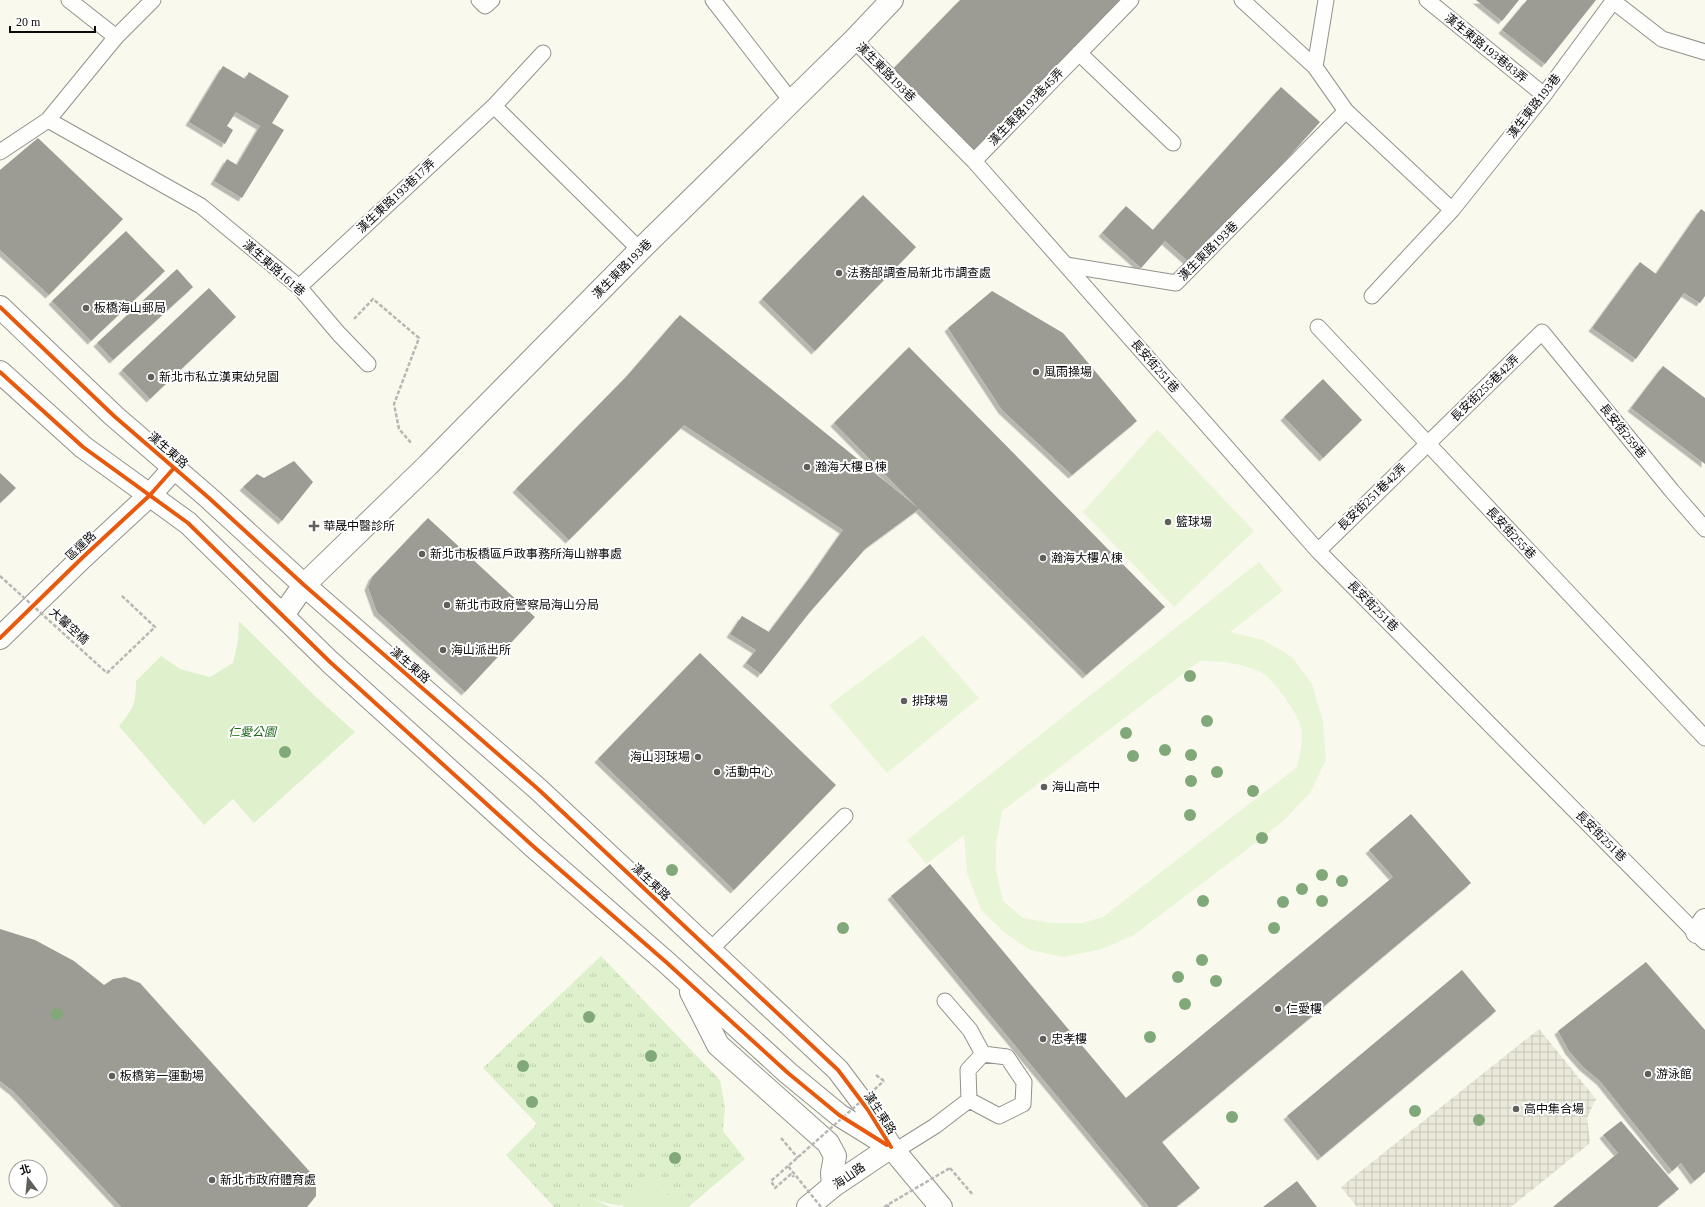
<svg xmlns="http://www.w3.org/2000/svg" width="1705" height="1207" viewBox="0 0 1705 1207" font-family="'Times New Roman','Noto Sans TC',serif">
  <style>
    .grass { fill: url(#grass-tufts) }
    .park { fill: #def1cc }
    .pitch { fill: #e9f5d7; fill-rule: evenodd }
    .plaza { fill: url(#plaza-grid) }
    .building { fill: #9c9b94; filter: url(#shadow) }
    .lines { fill: none; stroke-linecap: round; stroke-linejoin: round }
    .service-casing { stroke: #93928d; stroke-width: 17 }
    .minor-casing { stroke: #93928d; stroke-width: 24 }
    .tertiary-casing { stroke: #93928d; stroke-width: 24 }
    .path { stroke: #b7b7b5; stroke-width: 2.5; stroke-dasharray: 4 2; stroke-linecap: butt }
    .service { stroke: #fefefc; stroke-width: 15 }
    .minor { stroke: #fefefc; stroke-width: 22 }
    .tertiary { stroke: #fefefc; stroke-width: 22 }
    .path-bridge { stroke: #b7b7b5; stroke-width: 2.5; stroke-dasharray: 4 2; stroke-linecap: butt }
    .cycleway-casing { stroke: #fff; stroke-width: 6 }
    .cycleway { stroke: #e8590c; stroke-width: 4 }
    .tree { fill: #81a879 }
    .poi-dot { fill: #5f5e5a; stroke: #fff; stroke-width: 1.5 }
    .labels { text-anchor: middle; dominant-baseline: central; stroke-width: 4; stroke-linejoin: round; paint-order: stroke }
    .street-label { font-size: 12px; fill: #0b0b0b; stroke: #fff }
    .poi-label { font-size: 12px; fill: #0b0b0b; stroke: #fff; text-anchor: start }
    .park-label { font-size: 12px; font-style: italic; fill: #1e6619; stroke: #fff }
  </style>
  <defs>
    <pattern id="grass-tufts" width="24" height="20" patternUnits="userSpaceOnUse"><rect width="24" height="20" fill="#def1cc"/><path d="M3 7l-1-3M5 7V3M7 7l1-3M15 17l-1-3M17 17v-4M19 17l1-3" fill="none" stroke="#bdcdae"/></pattern>
    <pattern id="plaza-grid" width="8" height="8" patternUnits="userSpaceOnUse"><rect width="8" height="8" fill="#eae9d9"/><path d="M0 4h8M4 0v8" fill="none" stroke="#c7c6b9"/></pattern>
    <filter id="shadow"><feDropShadow dx="-3.5" dy="3.5" stdDeviation="0" flood-color="#0004"/></filter>
  </defs>
  <rect width="100%" height="100%" fill="#faf9ee"/>
  <path class="grass" d="M 601,956 L 720,1080 L 725,1108 L 723,1131 L 745,1159 L 693,1203 L 679,1188 L 669,1197 L 655,1182 L 635,1188 C 632,1193 629,1200 625,1205 C 618,1207 597,1201 589,1197 L 577,1207 L 554,1207 L 506,1155 L 537,1124 L 483,1068 Z"/>
  <path class="park" d="M 239,621 L 317,698 L 355,732 L 254,823 L 233,799 L 204,825 L 119,726 C 133,709 136,704 136,681 L 161,656 L 180,669 L 210,677 L 233,663 L 238,641 Z
    M 645,1181 L 655,1182 L 669,1197 L 679,1188 L 693,1203 L 688,1207 L 622,1207 L 625,1205 L 635,1188 Z
    M 589,1197 L 608,1206 L 610,1207 L 577,1207 Z"/>
  <path class="pitch" d="M 1157,429 L 1254,531 L 1174,607 L 1083,512 Z
    M 1259,562 L 1283,591 L 1230,632 L 1263,640 L 1292,657 L 1312,684 L 1323,722 L 1326,760 L 1310,793 L 1282,822 L 1262,838 L 1134,935 L 1102,949 L 1063,957 L 1030,950 L 1005,933 L 981,910 L 967,873 L 964,835 L 926,864 L 907,840 ZM 1200,661 C 1220,661 1242,663 1260,672 C 1272,677 1299,715 1301,728 C 1304,738 1299,757 1297,767 L 1103,917 L 1082,923 L 1052,923 L 1023,918 L 1003,901 L 996,869 L 996,844 L 1002,811 Z
    M 923,635 L 979,698 L 887,773 L 829,705 Z"/>
  <path class="plaza" d="M 1539,1029 L 1596,1099 L 1587,1118 L 1590,1143 L 1511,1207 L 1357,1207 L 1341,1187 Z"/>
  <path class="building" d="M 960,0 L 1126,0 L 978,153 L 891,71 Z
    M 1476,0 L 1519,0 L 1502,21 Z
    M 1527,0 L 1596,0 L 1545,64 L 1502,30 Z
    M 223,66 L 245,79 L 249,72 L 289,96 L 272,123 L 284,130 L 242,198 L 214,181 L 227,159 L 237,165 L 260,126 L 236,112 L 227,126 L 233,130 L 225,144 L 189,122 Z
    M 1281,87 L 1320,122 L 1192,265 L 1165,241 L 1141,268 L 1102,233 L 1126,206 L 1153,230 Z
    M 38,138 L 123,219 L 49,295 L 0,250 L 0,170 Z
    M 863,195 L 916,247 L 815,351 L 762,299 Z
    M 1701,209 L 1705,212 L 1705,296 L 1700,303 L 1684,293 L 1636,359 L 1592,328 L 1640,262 L 1656,274 Z
    M 126,231 L 165,271 L 91,341 L 52,301 Z
    M 177,269 L 193,287 L 113,360 L 97,343 Z
    M 209,288 L 236,317 L 150,399 L 122,370 Z
    M 992,291 L 1063,333 L 1137,421 L 1072,475 L 1002,410 L 948,328 Z
    M 680,315 L 918,508 L 834,423 L 909,347 L 1165,607 L 1086,675 L 919,509 L 866,548 L 810,612 L 761,674 L 746,663 L 756,650 L 730,634 L 742,616 L 769,632 L 811,576 L 843,530 L 684,425 L 569,540 L 516,489 L 627,376 Z
    M 1663,366 L 1705,398 L 1705,464 L 1631,408 Z
    M 1323,379 L 1362,420 L 1323,458 L 1284,417 Z
    M 294,461 L 313,482 L 282,521 L 243,487 L 257,474 L 264,478 Z
    M 0,473 L 16,488 L 0,503 Z
    M 428,518 L 535,617 L 465,692 L 377,612 L 368,587 L 372,577 Z
    M 700,653 L 836,785 L 734,890 L 598,759 Z
    M 1411,814 L 1471,883 L 1162,1142 L 1200,1188 L 1176,1207 L 1149,1207 L 891,896 L 930,864 L 1126,1098 L 1393,877 L 1369,850 Z
    M 0,929 L 35,940 L 74,961 L 104,985 L 113,979 L 125,977 L 140,983 L 311,1173 L 316,1184 L 316,1196 L 307,1207 L 121,1207 L 14,1092 L 0,1081 Z
    M 1646,962 L 1705,1030 L 1705,1172 L 1694,1181 L 1681,1163 L 1672,1171 L 1600,1081 L 1583,1067 L 1569,1051 L 1558,1031 Z
    M 1462,970 L 1496,1011 L 1321,1157 L 1287,1116 Z
    M 1621,1121 L 1679,1189 L 1657,1207 L 1553,1207 L 1618,1153 L 1603,1135 Z
    M 1297,1181 L 1317,1207 L 1263,1207 Z"/>
  <g class="lines">
    <g class="service-casing">
      <path id="service" d="M 69,0 L 116,37
        M 479,0 L 485,6 L 492,0
        M 713,0 L 785,93
        M 1242,0 L 1315,67 L 1346,111
        M 1427,0 L 1544,95
        M 1613,1 L 1662,39 L 1705,52
        M 854,40 L 974,161 L 1318,551 L 1705,942
        M 1079,53 L 1173,143
        M 1315,67 L 1326,0
        M 494,106 L 640,250
        M 48,120 L 201,206 L 299,287 L 339,334 L 368,364
        M 0,152 L 48,120 L 116,37 L 153,0
        M 974,161 L 1131,0
        M 1066,265 L 1176,283 L 1346,111 L 1452,210
        M 299,287 L 494,106 L 543,53
        M 1372,296 L 1452,210 L 1544,95 L 1614,0
        M 1318,327 L 1705,738
        M 1318,551 L 1542,332 L 1672,491 L 1705,529
        M 710,950 L 845,816
        M 945,1001 L 970,1030 L 983,1054
        M 983,1054 L 1007,1057 L 1024,1082 L 1023,1104 L 999,1116 L 969,1100 L 968,1070 Z
        M 895,1151 L 935,1126 L 969,1100"/>
    </g>
    <g class="minor-casing">
      <path id="minor" d="M 283,615 L 304,585 L 428,465 L 640,250 L 854,40 L 892,0
        M 1697,932 L 1705,920
        M 808,1207 L 833,1186 L 891,1147"/>
    </g>
    <g class="tertiary-casing">
      <path id="tertiary" d="M 0,307 L 114,416 L 209,498 L 304,585 L 538,789 L 838,1070 L 868,1110 L 891,1147 L 941,1207
        M 0,372 L 83,447 L 188,523 L 330,662 L 534,847 L 666,962 L 788,1073 L 839,1115 L 886,1144
        M 0,638 L 82,558 L 150,495 L 174,468
        M 691,992 L 718,1045 L 828,1143 L 835,1156 L 832,1173 L 833,1186"/>
    </g>
    <path class="path" d="M 354,319 L 373,299 L 419,338 L 394,404 L 399,429 L 412,444
      M 107,673 L 155,627 L 121,595
      M 876,1075 L 884,1081
      M 781,1138 L 798,1158
      M 788,1166 L 771,1181 L 775,1188 L 791,1174 L 794,1177
      M 950,1168 L 973,1195
      M 887,1205 L 889,1207"/>
    <use href="#service" class="service"/>
    <use href="#minor" class="minor"/>
    <use href="#tertiary" class="tertiary"/>
    <path class="path-bridge" d="M 0,576 L 107,673
      M 821,1207 L 788,1166 L 884,1081
      M 884,1207 L 950,1168"/>
    <g class="cycleway-casing">
      <path id="cycleway" d="M 0,307 L 114,416 L 209,498 L 304,585 L 538,789 L 838,1070 L 868,1110 L 891,1147
        M 0,372 L 83,447 L 188,523 L 330,662 L 534,847 L 666,962 L 788,1073 L 839,1115 L 887,1145
        M 0,638 L 82,558 L 150,495 L 174,468"/>
    </g>
    <use href="#cycleway" class="cycleway"/>
  </g>
  <g class="tree">
    <circle cx="1190" cy="676" r="6"/>
    <circle cx="1207" cy="721" r="6"/>
    <circle cx="1126" cy="733" r="6"/>
    <circle cx="1165" cy="750" r="6"/>
    <circle cx="285" cy="752" r="6"/>
    <circle cx="1191" cy="755" r="6"/>
    <circle cx="1133" cy="756" r="6"/>
    <circle cx="1217" cy="772" r="6"/>
    <circle cx="1191" cy="781" r="6"/>
    <circle cx="1253" cy="791" r="6"/>
    <circle cx="1190" cy="815" r="6"/>
    <circle cx="1262" cy="838" r="6"/>
    <circle cx="672" cy="870" r="6"/>
    <circle cx="1322" cy="875" r="6"/>
    <circle cx="1342" cy="881" r="6"/>
    <circle cx="1302" cy="889" r="6"/>
    <circle cx="1203" cy="901" r="6"/>
    <circle cx="1322" cy="901" r="6"/>
    <circle cx="1283" cy="902" r="6"/>
    <circle cx="843" cy="928" r="6"/>
    <circle cx="1274" cy="928" r="6"/>
    <circle cx="1202" cy="960" r="6"/>
    <circle cx="1178" cy="977" r="6"/>
    <circle cx="1216" cy="981" r="6"/>
    <circle cx="1185" cy="1004" r="6"/>
    <circle cx="57" cy="1014" r="6"/>
    <circle cx="589" cy="1017" r="6"/>
    <circle cx="1150" cy="1037" r="6"/>
    <circle cx="651" cy="1056" r="6"/>
    <circle cx="523" cy="1066" r="6"/>
    <circle cx="532" cy="1102" r="6"/>
    <circle cx="1415" cy="1111" r="6"/>
    <circle cx="1232" cy="1117" r="6"/>
    <circle cx="1479" cy="1120" r="6"/>
    <circle cx="675" cy="1158" r="6"/>
  </g>
  <g class="poi-dot">
    <circle cx="839" cy="273" r="4"/>
    <circle cx="86" cy="308" r="4"/>
    <circle cx="1036" cy="372" r="4"/>
    <circle cx="151" cy="377" r="4"/>
    <circle cx="807" cy="467" r="4"/>
    <circle cx="1168" cy="522" r="4"/>
    <path d="M312 520h4v4h4v4h-4v4h-4v-4h-4v-4h4z"/>
    <circle cx="422" cy="554" r="4"/>
    <circle cx="1043" cy="558" r="4"/>
    <circle cx="447" cy="605" r="4"/>
    <circle cx="443" cy="650" r="4"/>
    <circle cx="904" cy="701" r="4"/>
    <circle cx="698" cy="757" r="4"/>
    <circle cx="717" cy="772" r="4"/>
    <circle cx="1044" cy="787" r="4"/>
    <circle cx="1278" cy="1009" r="4"/>
    <circle cx="1043" cy="1039" r="4"/>
    <circle cx="1648" cy="1074" r="4"/>
    <circle cx="112" cy="1076" r="4"/>
    <circle cx="1516" cy="1109" r="4"/>
    <circle cx="212" cy="1180" r="4"/>
  </g>
  <g class="labels">
    <g class="street-label">
      <text transform="translate(1486 48) rotate(39)">漢生東路193巷83弄</text>
      <text transform="translate(886 72) rotate(45)">漢生東路193巷</text>
      <text transform="translate(1534 106) rotate(-52)">漢生東路193巷</text>
      <text transform="translate(1026 107) rotate(-46)">漢生東路193巷45弄</text>
      <text transform="translate(396 196) rotate(-43)">漢生東路193巷17弄</text>
      <text transform="translate(1208 251) rotate(-45)">漢生東路193巷</text>
      <text transform="translate(274 268) rotate(41)">漢生東路161巷</text>
      <text transform="translate(622 269) rotate(-45)">漢生東路193巷</text>
      <text transform="translate(1155 366) rotate(49)">長安街251巷</text>
      <text transform="translate(1485 388) rotate(-44)">長安街255巷42弄</text>
      <text transform="translate(1623 431) rotate(51)">長安街259巷</text>
      <text transform="translate(168 450) rotate(41)">漢生東路</text>
      <text transform="translate(1372 497) rotate(-44)">長安街251巷42弄</text>
      <text transform="translate(1511 533) rotate(47)">長安街255巷</text>
      <text transform="translate(81 546) rotate(-43)">區運路</text>
      <text transform="translate(1373 606) rotate(45)">長安街251巷</text>
      <text transform="translate(69 626) rotate(42)">大馨空橋</text>
      <text transform="translate(410 665) rotate(41)">漢生東路</text>
      <text transform="translate(1601 836) rotate(45)">長安街251巷</text>
      <text transform="translate(651 882) rotate(43)">漢生東路</text>
      <text transform="translate(880 1113) rotate(57)">漢生東路</text>
      <text transform="translate(849 1176) rotate(-35)">海山路</text>
    </g>
    <g class="poi-label">
      <text x="847" y="273">法務部調查局新北市調查處</text>
      <text x="94" y="308">板橋海山郵局</text>
      <text x="1044" y="372">風雨操場</text>
      <text x="159" y="377">新北市私立漢東幼兒園</text>
      <text x="815" y="467">瀚海大樓Ｂ棟</text>
      <text x="1176" y="522">籃球場</text>
      <text x="323" y="526">華晟中醫診所</text>
      <text x="430" y="554">新北市板橋區戶政事務所海山辦事處</text>
      <text x="1051" y="558">瀚海大樓Ａ棟</text>
      <text x="455" y="605">新北市政府警察局海山分局</text>
      <text x="451" y="650">海山派出所</text>
      <text x="912" y="701">排球場</text>
      <text x="690" y="757" text-anchor="end">海山羽球場</text>
      <text x="725" y="772">活動中心</text>
      <text x="1052" y="787">海山高中</text>
      <text x="1286" y="1009">仁愛樓</text>
      <text x="1051" y="1039">忠孝樓</text>
      <text x="1656" y="1074">游泳館</text>
      <text x="120" y="1076">板橋第一運動場</text>
      <text x="1524" y="1109">高中集合場</text>
      <text x="220" y="1180">新北市政府體育處</text>
    </g>
    <g class="park-label">
      <text x="252" y="732">仁愛公園</text>
    </g>
  </g>
  <g transform="translate(28 1179) rotate(344)"><circle r="19" fill="#ffffff" stroke="#9d9d9d"/>
  <path d="M0-3L7 15L0 10L-7 15Z" fill="#5f5e5a"/>
  <text y="-6" font-size="11" font-weight="bold" text-anchor="middle" fill="#0b0b0b">北</text>
  </g>
  <path d="M10 26v6h85v-6" fill="none" stroke="#0b0b0b" stroke-width="2"/>
  <text x="16" y="26" font-size="12" fill="#0b0b0b" stroke="#ffffff" stroke-width="3" paint-order="stroke">20 m</text>
</svg>
